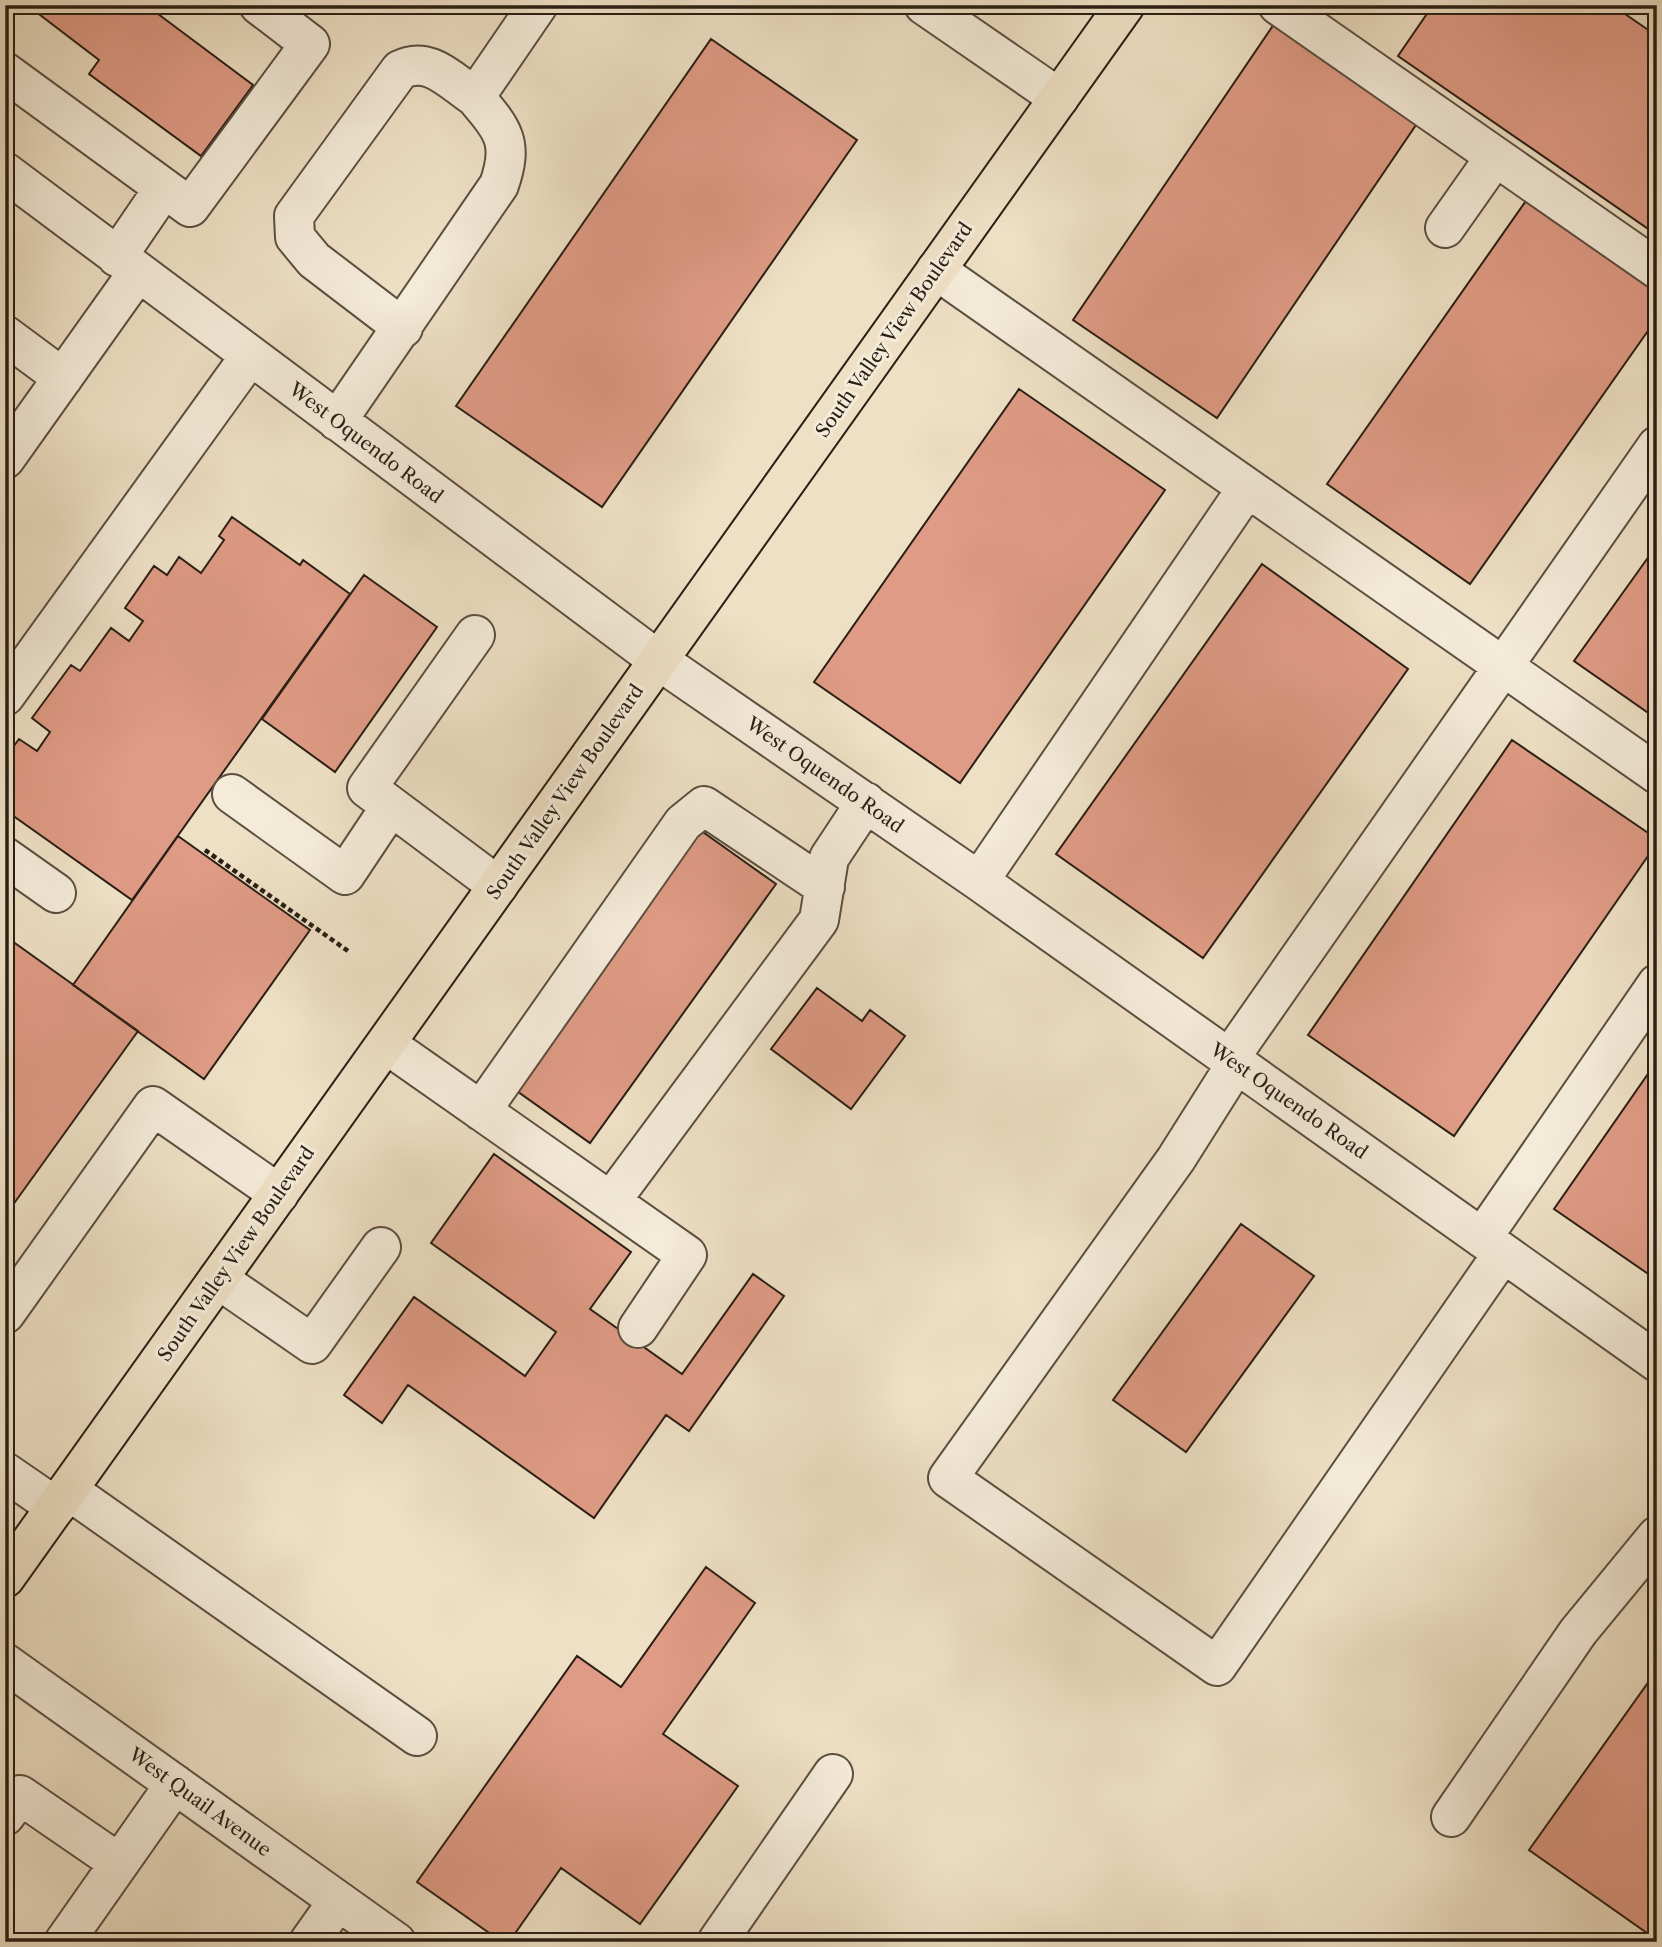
<svg xmlns="http://www.w3.org/2000/svg" width="1662" height="1947" viewBox="0 0 1662 1947" font-family="'Libre Caslon Text',serif">
  <style>
    .building { fill: #df9b85; stroke: #2a1f15; stroke-width: 2 }
    .lines { fill: none; stroke-linecap: round; stroke-linejoin: round }
    .minor-casing { stroke: #5b4f41; stroke-width: 42 }
    .major-casing { stroke: #2a1f15; stroke-width: 42 }
    .path { stroke: #2a1f15; stroke-width: 4.5; stroke-dasharray: 5 3.5; stroke-linecap: butt }
    .minor { stroke: #f4ebd9; stroke-width: 38 }
    .major { stroke: #eee0c5; stroke-width: 38 }
    .labels { text-anchor: middle; dominant-baseline: central; stroke-width: 6; stroke-linejoin: round; paint-order: stroke }
    .street-label { font-size: 19px; fill: #2a1f15; stroke: #f4ebd9 }
  </style>
  <rect width="100%" height="100%" fill="#eee0c5"/>
  <filter id="stains"><feTurbulence type="fractalNoise" baseFrequency=".00286" numOctaves="4"/><feColorMatrix values="0 0 0 0 .2 0 0 0 0 .09 0 0 0 0 .02 0 0 0 .5 -.17"/></filter>
  <radialGradient id="worn" r=".72"><stop offset=".6" stop-color="#630" stop-opacity="0"/><stop offset="1" stop-color="#630" stop-opacity=".3"/></radialGradient>
  <path class="building" d="M 27,5 L 146,5 L 253,85 L 201,156 L 89,74 L 99,60 Z
    M 1433,5 L 1612,5 L 1657,36 L 1657,235 L 1398,56 Z
    M 1274,24 L 1418,122 L 1217,418 L 1073,320 Z
    M 711,39 L 857,140 L 602,507 L 456,406 Z
    M 1528,198 L 1657,288 L 1657,318 L 1470,584 L 1327,484 Z
    M 1019,389 L 1165,490 L 960,783 L 814,682 Z
    M 232,517 L 300,565 L 303,560 L 350,594 L 132,900 L 5,810 L 5,758 L 19,739 L 37,751 L 50,732 L 32,718 L 71,665 L 80,671 L 111,628 L 129,641 L 143,621 L 125,608 L 154,566 L 167,575 L 179,557 L 201,573 L 224,540 L 219,536 Z
    M 1657,545 L 1657,719 L 1574,661 Z
    M 1262,564 L 1408,669 L 1203,958 L 1056,854 Z
    M 364,575 L 437,627 L 335,772 L 262,719 Z
    M 1512,740 L 1657,839 L 1657,843 L 1454,1136 L 1308,1035 Z
    M 693,825 L 776,884 L 590,1143 L 507,1084 Z
    M 178,836 L 310,930 L 204,1079 L 73,985 Z
    M 5,936 L 138,1031 L 5,1216 Z
    M 817,988 L 862,1021 L 870,1010 L 905,1036 L 851,1109 L 771,1049 Z
    M 1657,1061 L 1657,1280 L 1554,1209 Z
    M 494,1154 L 631,1252 L 590,1309 L 682,1374 L 753,1274 L 784,1296 L 689,1431 L 666,1415 L 594,1518 L 408,1385 L 382,1423 L 344,1395 L 414,1297 L 525,1376 L 556,1332 L 431,1243 Z
    M 1241,1224 L 1314,1276 L 1186,1452 L 1113,1400 Z
    M 706,1567 L 755,1603 L 663,1734 L 738,1786 L 640,1924 L 561,1868 L 509,1942 L 502,1942 L 417,1882 L 577,1656 L 621,1687 Z
    M 1657,1670 L 1657,1940 L 1529,1850 Z"/>
  <g class="lines">
    <g class="minor-casing">
      <path id="minor" d="M 924,5 L 1059,98
        M 1278,5 L 1657,269
        M 5,72 L 190,207 L 310,44 L 259,5
        M 5,172 L 658,660 L 979,881 L 1657,1362
        M 1445,228 L 1495,157
        M 117,257 L 164,188
        M 936,270 L 1657,774
        M 403,328 L 314,260 L 295,237 L 294,216 L 400,70 C 429,55 451,81 475,97
        M 5,335 L 63,378
        M 337,421 L 499,185 C 514,142 503,130 475,97 L 538,5
        M 5,459 L 138,272
        M 475,635 L 367,788 L 498,886
        M 5,696 L 250,356
        M 232,794 L 345,875 L 391,806
        M 5,857 L 56,893
        M 979,881 L 1247,488
        M 386,1044 L 687,1255 L 638,1328
        M 1229,1059 L 1657,446
        M 1236,1064 L 1176,1159 L 948,1478 L 1217,1666 L 1503,1253
        M 481,1111 L 683,823 L 704,806 L 825,887
        M 611,1201 L 819,920 L 829,858 L 866,802
        M 1482,1238 L 1657,984
        M 218,1279 L 312,1344 L 381,1247
        M 5,1314 L 153,1106 L 279,1194
        M 5,1472 L 56,1507
        M 68,1490 L 417,1736
        M 5,1663 L 396,1942
        M 5,1816 L 20,1795 L 119,1863
        M 1451,1817 L 1578,1632 L 1657,1536
        M 64,1942 L 175,1784
        M 309,1942 L 338,1901
        M 717,1942 L 833,1774"/>
    </g>
    <g class="major-casing">
      <path id="major" d="M 5,1578 L 1125,5"/>
    </g>
    <path class="path" d="M 205,850 L 348,951"/>
    <use href="#minor" class="minor"/>
    <use href="#major" class="major"/>
  </g>
  <g class="labels">
    <g class="street-label">
      <text transform="translate(894 330) rotate(-55)">South Valley View Boulevard</text>
      <text transform="translate(366 443) rotate(37)">West Oquendo Road</text>
      <text transform="translate(825 775) rotate(35)">West Oquendo Road</text>
      <text transform="translate(565 792) rotate(-55)">South Valley View Boulevard</text>
      <text transform="translate(1289 1101) rotate(35)">West Oquendo Road</text>
      <text transform="translate(236 1254) rotate(-55)">South Valley View Boulevard</text>
      <text transform="translate(200 1802) rotate(36)">West Quail Avenue</text>
    </g>
  </g>
  <rect width="1662" height="1947" fill="none" stroke="#eee0c5" stroke-width="28"/>
  <rect x="7" y="7" width="1648" height="1933" fill="none" stroke="#2a1f15" stroke-width="3.5"/>
  <rect x="14" y="14" width="1634" height="1919" fill="none" stroke="#2a1f15" stroke-width="2"/>
  <rect width="100%" height="100%" filter="url(#stains)"/>
  <rect width="100%" height="100%" fill="url(#worn)"/>
</svg>
